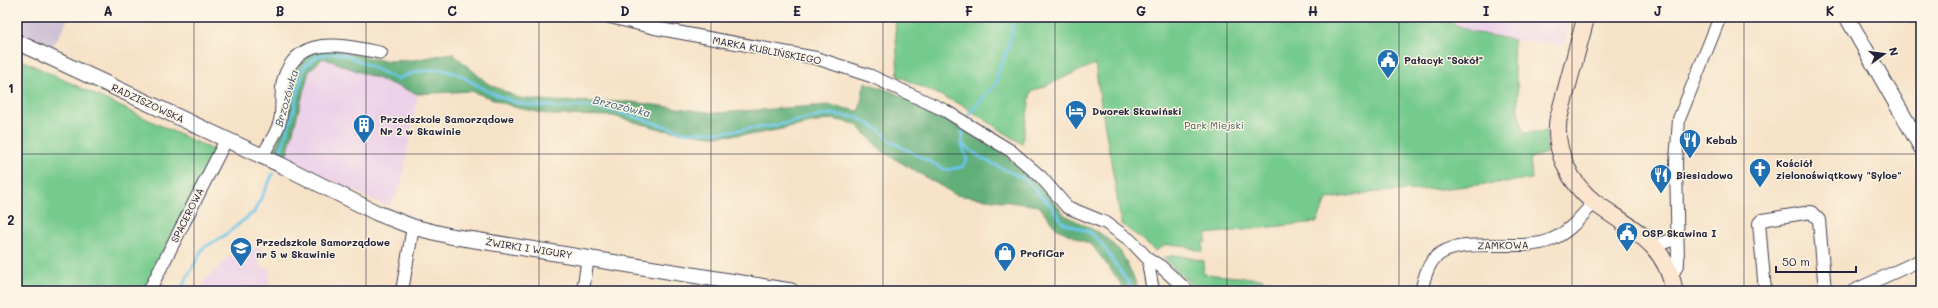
<svg xmlns="http://www.w3.org/2000/svg" width="1938" height="308" viewBox="0 0 1938 308" font-family="Mali,sans-serif">
  <style>
    .built { fill: #edd1e9 }
    .industrial { fill: #ccbfd4 }
    .green { fill: #75ca8d; stroke: #4c7664 }
    .forest { fill: #60ae78; stroke: #41685a }
    .water { fill: #6ac5e8; stroke: #467492 }
    .lines { fill: none; stroke-linecap: round; stroke-linejoin: round }
    .stream { stroke: #6ac5e8; stroke-width: 3 }
    .minor-casing { stroke: #423f50; stroke-width: 14 }
    .tertiary-casing { stroke: #423f50; stroke-width: 17 }
    .secondary-casing { stroke: #423f50; stroke-width: 19 }
    .minor { stroke: #fff; stroke-width: 12 }
    .tertiary { stroke: #fff; stroke-width: 15 }
    .secondary { stroke: #fce5cf; stroke-width: 17 }
    .rail { stroke: #22223b; stroke-width: 3; stroke-dasharray: 6 3; stroke-linecap: butt }
    .grid { fill: none; stroke: #22223b; stroke-width: 1; stroke-opacity: 0.55 }
    .labels { text-anchor: middle; dominant-baseline: central; stroke-width: 3; stroke-linejoin: round; paint-order: stroke }
    .street-label { font-size: 10px; fill: #22223b; stroke: #fcf5e5 }
    .poi-label { font-size: 10px; font-weight: bold; fill: #22223b; stroke: #fcf5e5; text-anchor: start }
    .park-label { font-size: 10px; fill: #3f5d58; stroke: #fcf5e5 }
    .water-label { font-size: 11px; font-style: italic; fill: #3b5b78; stroke: #fcf5e5 }
    .neatline { fill: none; stroke: #22223b; stroke-width: 1.5 }
    .grid-label { font-size: 13px; text-anchor: middle; font-weight: bold; fill: #22223b }
  </style>
  <rect width="100%" height="100%" fill="#fcf5e5"/>
  <filter id="ink" filterUnits="userSpaceOnUse"><feTurbulence type="fractalNoise" baseFrequency=".025" numOctaves="2"/><feDisplacementMap in="SourceGraphic" scale="8" xChannelSelector="R" yChannelSelector="G"/><feConvolveMatrix kernelMatrix="1 2 1 2 8 2 1 2 1" color-interpolation-filters="sRGB"/></filter>
  <filter id="wash" filterUnits="userSpaceOnUse"><feTurbulence type="fractalNoise" baseFrequency=".012" numOctaves="4" result="noise"/><feDisplacementMap in="SourceGraphic" scale="16" xChannelSelector="R" yChannelSelector="G"/><feGaussianBlur stdDeviation="0.9" result="paint"/><feColorMatrix in="noise" values="0 0 0 0 0 0 0 0 0 0 0 0 0 0 0 0 0 1.4 0 .05"/><feComposite in="paint" operator="in"/></filter>
  <g filter="url(#wash)">
    <rect width="100%" height="100%" fill="#f6e2c7"/>
    <path class="built" d="M 1440,17 L 1570,17 L 1564,45 L 1514,40 L 1473,32 Z
      M 323,58 L 418,94 L 401,186 L 388,207 L 286,158 L 309,71 Z
      M 262,246 L 258,266 L 270,269 L 267,291 L 202,291 L 204,281 L 233,253 Z"/>
    <path class="industrial" d="M 17,17 L 69,17 L 53,47 L 17,31 Z
      M 1905,17 L 1921,17 L 1921,33 L 1915,23 L 1909,24 Z"/>
    <path class="green" d="M 895,17 L 1438,17 L 1473,32 L 1514,40 L 1513,63 L 1517,82 L 1518,111 L 1524,133 L 1546,131 L 1547,153 L 1530,158 L 1532,179 L 1439,189 L 1376,192 L 1327,199 L 1317,222 L 1206,234 L 1206,242 L 1203,242 L 1203,252 L 1180,245 L 1166,245 L 1155,251 L 1139,237 L 1121,224 C 1114,171 1102,118 1095,64 L 1031,92 L 1022,144 L 964,106 L 898,76 Z
      M 17,58 L 215,151 L 143,291 L 17,291 Z
      M 1176,255 L 1204,261 L 1203,274 L 1263,279 L 1262,291 L 1198,291 L 1163,258 Z"/>
    <path class="forest" d="M 324,47 L 385,61 L 414,60 L 452,53 L 487,83 L 519,98 L 554,101 L 632,102 L 715,113 L 828,105 L 859,111 L 865,82 L 895,93 L 954,124 L 1007,156 L 1038,183 L 1065,215 L 1103,235 L 1121,252 L 1140,291 L 1122,291 L 1122,285 L 1092,245 L 1057,229 L 1039,206 L 956,195 L 883,152 L 856,124 L 832,119 L 756,134 L 712,136 L 664,130 L 613,116 L 551,115 L 514,107 L 471,91 L 418,94 L 323,58 L 309,71 L 286,158 L 275,151 L 290,109 L 294,72 L 305,56 Z"/>
    <path class="water" d="M 1012,17 L 1077,17 C 1064,24 1026,23 1012,17 Z"/>
    <g class="lines">
      <path class="stream" d="M 968,116 L 983,97 L 997,83 C 997,67 1002,65 1007,51 C 1012,38 1012,29 1014,17
        M 963,145 L 983,159 L 1028,181 L 1039,195 L 1051,205 L 1062,222 L 1091,233 L 1101,243 L 1134,291
        M 280,153 L 294,109 L 304,67 L 317,56 L 333,53 L 346,55 L 397,79 L 415,72 L 440,69 L 458,74 L 489,92 L 517,103 L 535,106 L 551,106 L 557,108 L 582,106 L 616,111 L 684,132 L 721,132 L 772,126 L 830,114 L 857,117 L 878,129 L 892,142 L 946,170 L 962,167 L 967,160 L 962,145 L 963,128
        M 180,291 L 203,248 L 224,236 L 254,212 L 273,174"/>
    </g>
  </g>
  <g filter="url(#ink)">
    <g class="lines">
      <g class="minor-casing">
        <path id="minor" d="M 610,17 L 655,28 L 816,58 L 871,76 L 944,110 L 1011,151 L 1041,177 L 1067,207 L 1106,223 L 1130,240 L 1150,261 L 1158,264 L 1188,291
          M 262,156 C 268,146 277,133 280,121 C 283,108 280,94 283,81 C 297,33 343,45 381,53
          M 1654,246 L 1669,241 L 1677,235
          M 1150,261 L 1149,268 L 1153,291
          M 1671,278 L 1678,263 L 1676,162 L 1679,119 L 1720,17
          M 149,291 L 226,140
          M 402,291 L 413,227
          M 583,291 L 588,257
          M 1421,291 C 1424,280 1426,269 1433,260 C 1454,234 1517,252 1548,241 C 1568,234 1581,217 1594,202
          M 1765,291 L 1759,223 L 1762,220 L 1811,212 L 1819,220 L 1825,291
          M 1853,291 L 1921,260"/>
      </g>
      <g class="tertiary-casing">
        <path id="tertiary" d="M 1847,17 L 1921,147
          M 17,42 L 279,164 L 377,213 L 413,227 L 450,236 L 791,291"/>
      </g>
      <g class="secondary-casing">
        <path id="secondary" d="M 1586,17 L 1558,120 C 1554,151 1570,184 1595,203 C 1630,228 1667,243 1674,291"/>
      </g>
      <use href="#minor" class="minor"/>
      <use href="#tertiary" class="tertiary"/>
      <use href="#secondary" class="secondary"/>
      <path class="rail" d="M 1919,17 L 1921,20"/>
    </g>
  </g>
  <path class="grid" d="M 194,17 L 194,291M 366,17 L 366,291M 539,17 L 539,291M 711,17 L 711,291M 883,17 L 883,291M 1055,17 L 1055,291M 1227,17 L 1227,291M 1399,17 L 1399,291M 1572,17 L 1572,291M 1744,17 L 1744,291M 17,154 L 1921,154"/>
  <defs>
    <g id="civic-pin" transform="scale(1.15)"><path d="M0 17L-7.5 6A9.5 9.5 0 1 1 7.5 6Z" fill="#1f6fb2" stroke="#fcf5e5"/><path d="M-.6-6.5H3V-4.5H.6V-3L4-1V1h2V6H-6V1h2V-1L-.6-3ZM-1.2 2.5V6h2.4V2.5Z" fill="#fff"/></g>
    <g id="hotel-pin" transform="scale(1.15)"><path d="M0 17L-7.5 6A9.5 9.5 0 1 1 7.5 6Z" fill="#1f6fb2" stroke="#fcf5e5"/><path d="M-6-4.5h1.5V1H6V5H4.5V3h-9V5H-6ZM-4 0a1.8 1.8 0 1 1 3.6 0ZM.5 0V-2.5h3Q6-2.5 6 0Z" fill="#fff"/></g>
    <g id="building-pin" transform="scale(1.15)"><path d="M0 17L-7.5 6A9.5 9.5 0 1 1 7.5 6Z" fill="#1f6fb2" stroke="#fcf5e5"/><path d="M-4-6H4V6H1V3H-1V6H-4ZM-2.5-4.3h1.7v1.8h-1.7ZM.8-4.3h1.7v1.8H.8ZM-2.5-1h1.7V.8h-1.7ZM.8-1h1.7V.8H.8Z" fill="#fff"/></g>
    <g id="restaurant-pin" transform="scale(1.15)"><path d="M0 17L-7.5 6A9.5 9.5 0 1 1 7.5 6Z" fill="#1f6fb2" stroke="#fcf5e5"/><path d="M-5-6h1v4h1v-4h1v4h1v-4h1v5L-1.5 .5V6h-2V.5L-5-1ZM5-6V6H3V1.5H1.5Q1.5-4 5-6Z" fill="#fff"/></g>
    <g id="church-pin" transform="scale(1.15)"><path d="M0 17L-7.5 6A9.5 9.5 0 1 1 7.5 6Z" fill="#1f6fb2" stroke="#fcf5e5"/><path d="M-1.2-6h2.4v3.5h3.3v2.4h-3.3V6h-2.4V-.1h-3.3v-2.4h3.3Z" fill="#fff"/></g>
    <g id="school-pin" transform="scale(1.15)"><path d="M0 17L-7.5 6A9.5 9.5 0 1 1 7.5 6Z" fill="#1f6fb2" stroke="#fcf5e5"/><path d="M0-5L7-2L0 1L-7-2ZM-4 1L0 2.5L4 1V4Q0 6-4 4Z" fill="#fff"/></g>
    <g id="shop-pin" transform="scale(1.15)"><path d="M0 17L-7.5 6A9.5 9.5 0 1 1 7.5 6Z" fill="#1f6fb2" stroke="#fcf5e5"/><path d="M-5-2.5h2.3a2.7 3.5 0 0 1 5.4 0H5L5.5 6h-11ZM-1.5-2.5h3a1.5 2.3 0 0 0-3 0Z" fill="#fff"/></g>
  </defs>
  <g fill-rule="evenodd">
    <use href="#civic-pin" x="1388" y="60"/>
    <use href="#hotel-pin" x="1076" y="111"/>
    <use href="#building-pin" x="364" y="125"/>
    <use href="#restaurant-pin" x="1690" y="140"/>
    <use href="#church-pin" x="1760" y="169"/>
    <use href="#restaurant-pin" x="1661" y="175"/>
    <use href="#civic-pin" x="1627" y="233"/>
    <use href="#school-pin" x="241" y="248"/>
    <use href="#shop-pin" x="1005" y="253"/>
  </g>
  <g class="labels">
    <g class="street-label">
      <text transform="translate(767 50) rotate(11)">MARKA KUBLIŃSKIEGO</text>
      <text transform="translate(148 103) rotate(25)">RADZISZOWSKA</text>
      <text transform="translate(187 215) rotate(-63)">SPACEROWA</text>
      <text transform="translate(1503 245) rotate(-1)">ZAMKOWA</text>
      <text transform="translate(529 248) rotate(9)">ŻWIRKI I WIGURY</text>
    </g>
    <g class="poi-label">
      <text x="1404" y="60">Pałacyk "Sokół"</text>
      <text x="1092" y="111">Dworek Skawiński</text>
      <text x="380" y="119">Przedszkole Samorządowe<tspan x="380" dy="12">Nr 2 w Skawinie</tspan></text>
      <text x="1706" y="140">Kebab</text>
      <text x="1776" y="163">Kościół<tspan x="1776" dy="12">zielonoświątkowy "Syloe"</tspan></text>
      <text x="1676" y="175">Biesiadowo</text>
      <text x="1642" y="233">OSP Skawina I</text>
      <text x="256" y="242">Przedszkole Samorządowe<tspan x="256" dy="12">nr 5 w Skawinie</tspan></text>
      <text x="1020" y="253">ProfiCar</text>
    </g>
    <g class="park-label">
      <text x="1214" y="125">Park Miejski</text>
    </g>
    <g class="water-label">
      <text transform="translate(286 98) rotate(-74)">Brzozówka</text>
      <text transform="translate(622 106) rotate(14)">Brzozówka</text>
    </g>
  </g>
  <rect width="1938" height="308" fill="none" stroke="#fcf5e5" stroke-width="44"/>
  <g transform="translate(1884 54) rotate(76)" stroke="#fcf5e5" stroke-width="3" paint-order="stroke">
  <path d="M0-3L7 15L0 10L-7 15Z" fill="#22223b"/>
  <text y="-6" font-size="11" font-weight="bold" text-anchor="middle" fill="#22223b">N</text>
  </g>
  <path d="M1776 266v6h80v-6" fill="none" stroke="#22223b" stroke-width="2"/>
  <text x="1782" y="266" font-size="12" fill="#22223b" stroke="#fcf5e5" stroke-width="3" paint-order="stroke">50 m</text>
  <rect x="22" y="22" width="1894" height="264" class="neatline"/>
  <g class="grid-label">
    <text x="108" y="16">A</text>
    <text x="280" y="16">B</text>
    <text x="452" y="16">C</text>
    <text x="625" y="16">D</text>
    <text x="797" y="16">E</text>
    <text x="969" y="16">F</text>
    <text x="1141" y="16">G</text>
    <text x="1313" y="16">H</text>
    <text x="1486" y="16">I</text>
    <text x="1658" y="16">J</text>
    <text x="1830" y="16">K</text>
    <text x="11" y="93">1</text>
    <text x="11" y="225">2</text>
  </g>
</svg>
